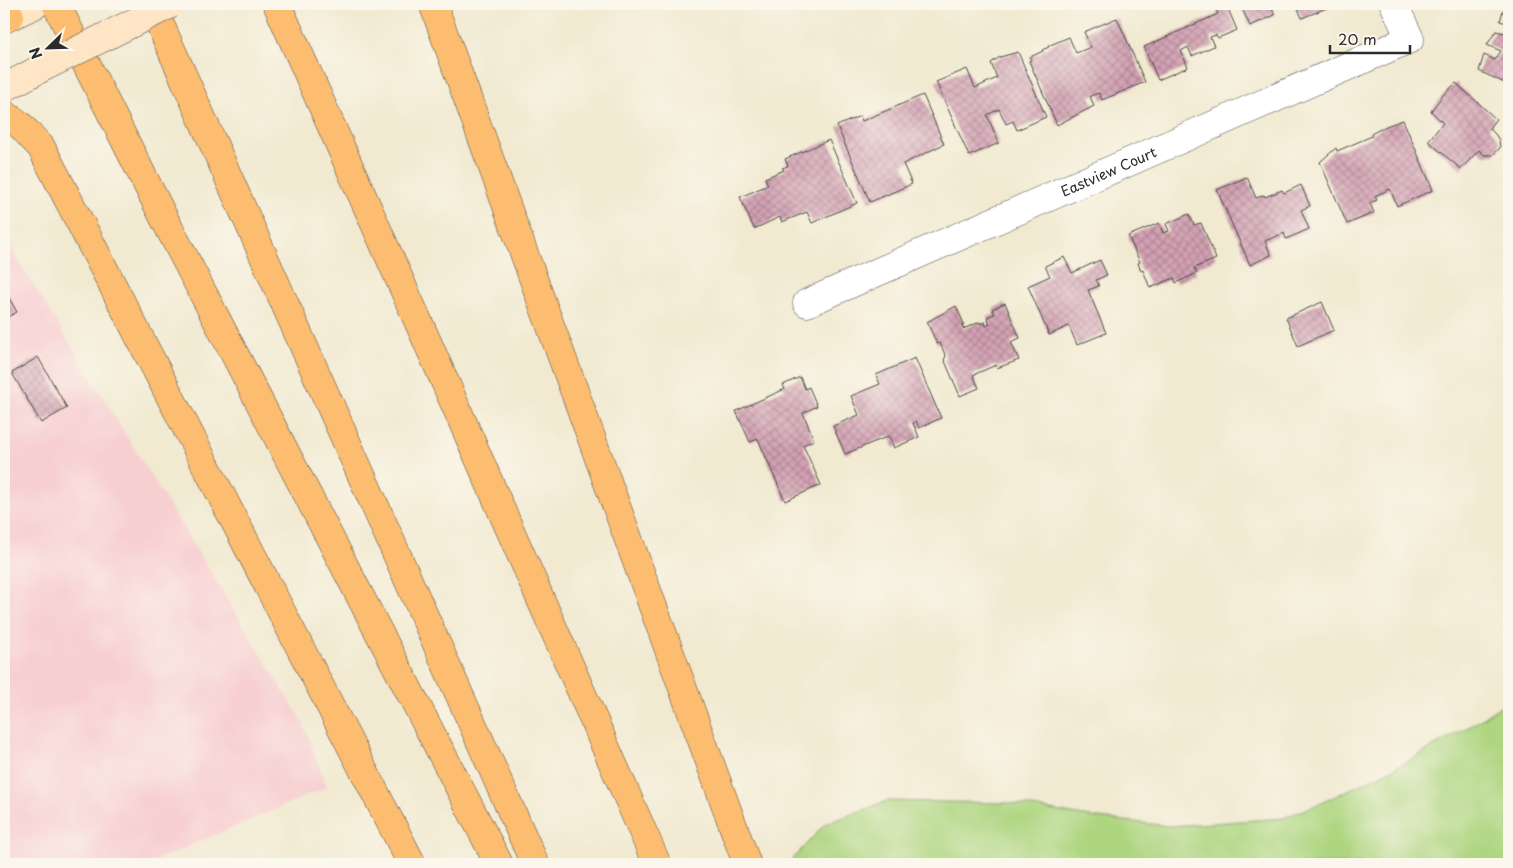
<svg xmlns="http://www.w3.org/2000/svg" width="1513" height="868" viewBox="0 0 1513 868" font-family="'Playpen Sans',sans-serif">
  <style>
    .built { fill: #f7cfd1 }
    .grass { fill: #aed580; stroke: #6c8056 }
    .building { fill: url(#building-cross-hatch) }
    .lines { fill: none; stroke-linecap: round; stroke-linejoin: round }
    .minor-casing { stroke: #494844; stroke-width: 29 }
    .secondary-casing { stroke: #494844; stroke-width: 29 }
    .motorway-casing { stroke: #494844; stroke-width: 29 }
    .minor { stroke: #fff; stroke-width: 28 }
    .secondary { stroke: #fee5c5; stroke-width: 28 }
    .motorway { stroke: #fcbd6f; stroke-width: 28 }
    .secondary-bridge-casing { stroke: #494844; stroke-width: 29; stroke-linecap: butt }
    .secondary-bridge { stroke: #fee5c5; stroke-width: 28 }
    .labels { text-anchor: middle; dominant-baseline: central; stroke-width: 5; stroke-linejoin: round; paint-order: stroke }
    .street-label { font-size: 14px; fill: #2b2b2b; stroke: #fbf7ec }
  </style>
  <defs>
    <pattern id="building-cross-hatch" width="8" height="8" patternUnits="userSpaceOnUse" patternTransform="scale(1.25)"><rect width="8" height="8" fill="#d3a1b3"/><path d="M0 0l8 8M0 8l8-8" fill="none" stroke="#ab8392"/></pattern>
  </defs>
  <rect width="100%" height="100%" fill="#fbf7ec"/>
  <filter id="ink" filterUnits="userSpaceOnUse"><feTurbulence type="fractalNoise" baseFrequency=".02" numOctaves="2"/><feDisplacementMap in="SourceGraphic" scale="10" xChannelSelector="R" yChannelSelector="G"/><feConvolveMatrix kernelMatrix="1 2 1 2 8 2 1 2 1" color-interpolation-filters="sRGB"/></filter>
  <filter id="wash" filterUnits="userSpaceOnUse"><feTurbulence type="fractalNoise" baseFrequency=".0096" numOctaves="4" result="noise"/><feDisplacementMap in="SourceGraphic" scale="20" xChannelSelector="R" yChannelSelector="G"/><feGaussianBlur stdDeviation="1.12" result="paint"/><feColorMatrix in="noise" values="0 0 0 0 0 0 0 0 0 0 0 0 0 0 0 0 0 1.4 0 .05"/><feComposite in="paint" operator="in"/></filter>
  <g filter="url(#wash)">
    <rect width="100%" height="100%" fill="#f1e9d0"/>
    <path class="built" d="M 4,237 L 302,721 L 327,787 L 148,864 L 4,864 Z"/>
    <path class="grass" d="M 1509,700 L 1509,864 L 788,864 L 825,824 L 887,801 L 1009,803 L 1090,817 L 1169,826 L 1283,818 L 1323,802 L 1401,765 L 1477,722 Z"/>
    <g id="blocks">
      <path class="building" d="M 1213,4 L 1226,4 L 1237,30 L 1218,38 L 1216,35 L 1210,37 L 1214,46 L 1192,56 L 1188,47 L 1181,51 L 1188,67 L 1158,80 L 1144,47 L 1218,14 Z
        M 1240,4 L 1284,4 L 1272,9 L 1275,15 L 1250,26 Z
        M 1296,4 L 1336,4 L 1302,18 Z
        M 1505,4 L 1509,4 L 1509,85 L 1479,71 L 1484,55 L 1495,60 L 1501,51 L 1487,45 L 1496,31 L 1504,33 L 1509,24 L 1500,21 Z
        M 1117,18 L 1145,82 L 1102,100 L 1099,93 L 1090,96 L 1094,106 L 1057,125 L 1029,61 L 1031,60 L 1030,57 L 1043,51 L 1042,50 L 1049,47 L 1048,46 L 1069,37 L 1076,53 L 1091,47 L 1084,32 Z
        M 1018,52 L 1046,117 L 1017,130 L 1013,121 L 1006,124 L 999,109 L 987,115 L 999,143 L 969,156 L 936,82 L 967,69 L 975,88 L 997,78 L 991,63 L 1000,57 Z
        M 1456,83 L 1496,119 L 1489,128 L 1495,134 L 1499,140 L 1500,148 L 1493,155 L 1484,155 L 1479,150 L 1461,169 L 1428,141 L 1443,123 L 1431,111 L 1443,95 Z
        M 923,95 L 944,144 L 903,164 L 912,184 L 870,202 L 837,126 L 860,116 L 862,121 Z
        M 1403,120 L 1433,190 L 1397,206 L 1390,189 L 1375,196 L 1377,200 L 1370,203 L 1374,213 L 1347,224 L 1320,162 L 1336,148 L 1337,151 L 1372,136 L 1371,134 L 1386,126 Z
        M 829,140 L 857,203 L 812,223 L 807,212 L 782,222 L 780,217 L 754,229 L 740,197 L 768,185 L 765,178 L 784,170 L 782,168 L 788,166 L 785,159 Z
        M 1247,177 L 1256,198 L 1264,195 L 1265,197 L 1282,190 L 1284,193 L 1301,185 L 1310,206 L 1301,210 L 1309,229 L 1286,239 L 1284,233 L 1265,241 L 1271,255 L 1250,265 L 1217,190 Z
        M 1189,214 L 1194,225 L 1201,223 L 1216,259 L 1194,268 L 1197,273 L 1176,283 L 1174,278 L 1150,288 L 1143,270 L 1141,271 L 1138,263 L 1140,262 L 1128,236 L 1159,223 L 1163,233 L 1169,231 L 1166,224 Z
        M 1064,257 L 1072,273 L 1100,260 L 1107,275 L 1096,280 L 1099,286 L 1088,290 L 1106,333 L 1077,345 L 1069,326 L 1049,335 L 1028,286 L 1050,276 L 1045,266 Z
        M 4,289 L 17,312 L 4,319 Z
        M 1322,302 L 1334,330 L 1298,346 L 1286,318 Z
        M 1005,303 L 1020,338 L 1011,342 L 1019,360 L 997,368 L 996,365 L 973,375 L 979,388 L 960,396 L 944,359 L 946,357 L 940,343 L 937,344 L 927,322 L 956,306 L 964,324 L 962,325 L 963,329 L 980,322 L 981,324 L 985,322 L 986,326 L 990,324 L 987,317 L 995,314 L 992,309 Z
        M 38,357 L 67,408 L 41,423 L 12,373 Z
        M 915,358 L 941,418 L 919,428 L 916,421 L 913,423 L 919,437 L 894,448 L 889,436 L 845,454 L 833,426 L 859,415 L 851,396 L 880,384 L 876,375 Z
        M 800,377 L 805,389 L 809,387 L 817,406 L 803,413 L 814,440 L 803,445 L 821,485 L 785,501 L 758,439 L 750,442 L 736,411 L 785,389 L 783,385 Z"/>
    </g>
  </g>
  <g filter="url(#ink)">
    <use href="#blocks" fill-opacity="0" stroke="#494844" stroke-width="1"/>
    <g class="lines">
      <g class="minor-casing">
        <g id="minor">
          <path id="s1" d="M 807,303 L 1410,39 L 1394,4"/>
        </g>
      </g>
      <g class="secondary-casing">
        <path id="secondary" d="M 4,19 L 36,4
          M 4,88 L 38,70"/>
      </g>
      <g class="motorway-casing">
        <path id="motorway" d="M 56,4 L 166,222 L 499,864
          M 151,4 L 535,864
          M 277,4 L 438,366 L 657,864
          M 433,4 L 747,864
          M 4,17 L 10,16
          M 4,114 L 19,124 L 41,147 L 412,864"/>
      </g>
      <use href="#minor" class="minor"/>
      <use href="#secondary" class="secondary"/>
      <use href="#motorway" class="motorway"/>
      <g class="secondary-bridge-casing">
        <path id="secondary-bridge" d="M 38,70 L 171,4"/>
      </g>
      <use href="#secondary-bridge" class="secondary-bridge"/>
    </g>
  </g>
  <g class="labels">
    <g class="street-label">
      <text stroke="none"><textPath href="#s1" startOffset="329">Eastview Court</textPath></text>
    </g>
  </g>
  <rect width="1513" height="868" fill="none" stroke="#fbf7ec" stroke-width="20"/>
  <g transform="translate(48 48) rotate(247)" stroke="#fbf7ec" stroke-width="4" paint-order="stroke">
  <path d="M0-4L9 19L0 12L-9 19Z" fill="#2b2b2b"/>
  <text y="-8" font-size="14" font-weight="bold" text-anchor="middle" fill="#2b2b2b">N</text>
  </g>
  <path d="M1330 45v8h80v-8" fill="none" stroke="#2b2b2b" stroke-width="2.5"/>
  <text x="1338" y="45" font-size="15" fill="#2b2b2b" stroke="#fbf7ec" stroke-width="4" paint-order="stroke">20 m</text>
</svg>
